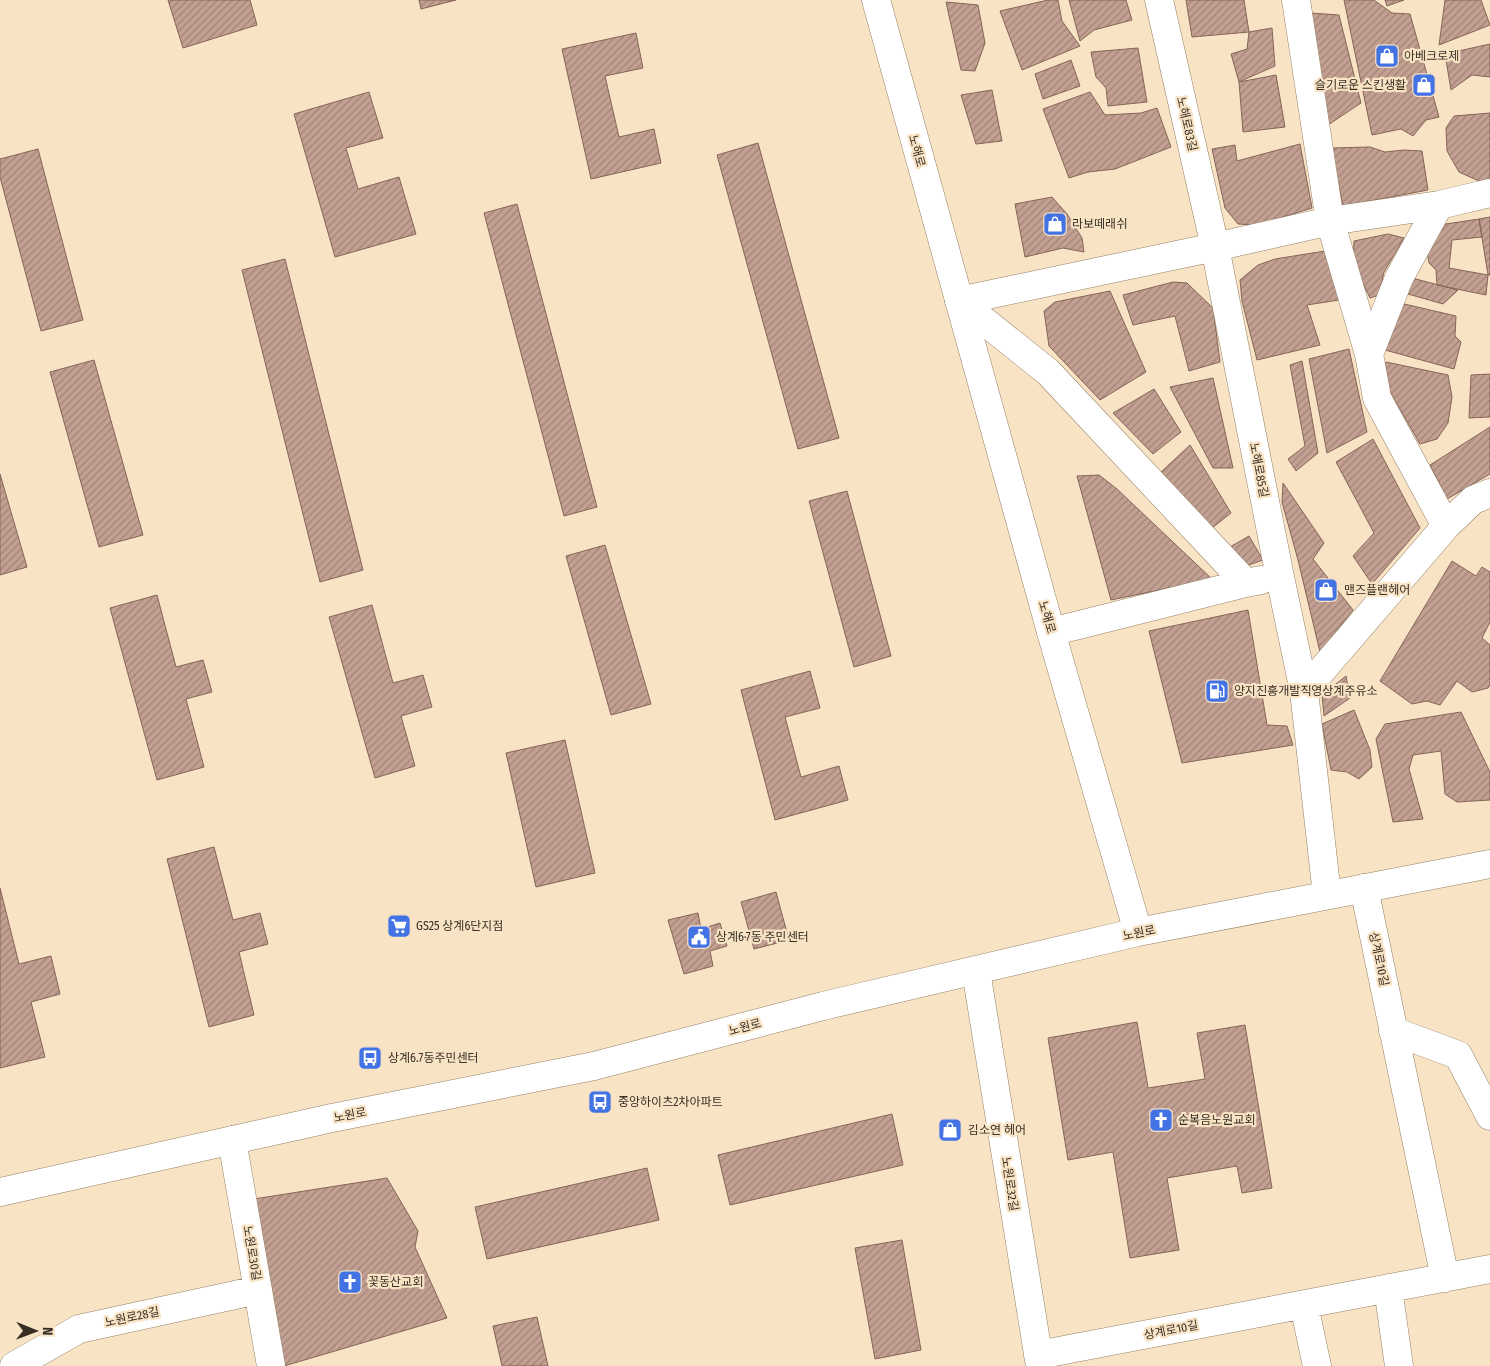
<svg xmlns="http://www.w3.org/2000/svg" width="1490" height="1366" viewBox="0 0 1490 1366" font-family="'Fira Sans Condensed','Noto Sans KR',sans-serif">
  <style>
    .building { fill: url(#building-hatch); stroke: #856558 }
    .lines { fill: none; stroke-linecap: round; stroke-linejoin: round }
    .minor-casing { stroke: #948165; stroke-width: 29 }
    .major-casing { stroke: #948165; stroke-width: 29 }
    .minor { stroke: #fff; stroke-width: 28 }
    .major { stroke: #fff; stroke-width: 28 }
    .labels { text-anchor: middle; dominant-baseline: central; stroke-width: 4.5; stroke-linejoin: round; paint-order: stroke }
    .poi-label { font-size: 12px; fill: #372f24; stroke: #f8e3c5; text-anchor: start }
    .street-label { font-size: 12px; fill: #372f24; stroke: #f8e3c5 }
  </style>
  <defs>
    <pattern id="building-hatch" width="6" height="6" patternUnits="userSpaceOnUse" patternTransform="scale(1.25)"><rect width="6" height="6" fill="#c3a092"/><path d="M-1 1l2-2M0 6l6-6M5 7l2-2" fill="none" stroke="#9f8377"/></pattern>
  </defs>
  <rect width="100%" height="100%" fill="#f8e3c5"/>
  <path class="building" d="M 168,0 L 250,0 L 257,25 L 183,48 Z
    M 419,0 L 456,0 L 421,9 Z
    M 1048,0 L 1058,0 L 1062,21 L 1080,46 L 1022,70 L 1000,11 Z
    M 1069,0 L 1126,0 L 1132,20 L 1094,30 L 1080,41 Z
    M 1186,0 L 1244,0 L 1249,32 L 1192,37 Z
    M 1344,0 L 1374,0 L 1392,13 L 1410,14 L 1439,117 L 1426,120 L 1413,136 L 1401,129 L 1372,135 Z
    M 1385,0 L 1404,0 L 1387,6 Z
    M 1445,0 L 1481,0 L 1490,25 L 1439,45 Z
    M 946,2 L 978,5 L 985,43 L 975,71 L 961,70 Z
    M 1311,13 L 1339,15 L 1361,103 L 1328,125 Z
    M 1272,28 L 1275,66 L 1239,82 L 1231,54 L 1247,49 L 1249,32 Z
    M 636,33 L 643,68 L 605,76 L 619,137 L 654,129 L 661,163 L 591,179 L 562,49 Z
    M 1490,44 L 1490,77 L 1472,75 L 1451,90 L 1445,54 Z
    M 1138,48 L 1147,102 L 1108,106 L 1106,88 L 1096,77 L 1091,52 Z
    M 1071,60 L 1080,86 L 1043,99 L 1035,74 Z
    M 1276,75 L 1285,127 L 1243,132 L 1239,82 Z
    M 992,90 L 1002,141 L 976,144 L 961,95 Z
    M 369,92 L 383,138 L 346,148 L 358,189 L 399,177 L 416,234 L 335,257 L 294,114 Z
    M 1090,92 L 1105,115 L 1141,113 L 1157,108 L 1171,147 L 1115,169 L 1088,172 L 1069,178 L 1043,109 Z
    M 1490,113 L 1490,179 L 1479,181 L 1459,172 L 1447,151 L 1446,128 L 1454,116 Z
    M 758,143 L 839,438 L 798,449 L 717,155 Z
    M 1300,144 L 1312,208 L 1257,225 L 1238,224 L 1225,208 L 1212,149 L 1235,145 L 1237,161 Z
    M 1370,147 L 1385,152 L 1404,150 L 1422,151 L 1428,190 L 1343,206 L 1331,148 Z
    M 38,149 L 83,320 L 41,331 L 0,177 L 0,159 Z
    M 1052,197 L 1067,214 L 1082,238 L 1084,252 L 1063,248 L 1025,257 L 1015,204 Z
    M 517,204 L 597,507 L 564,516 L 484,213 Z
    M 1490,217 L 1490,275 L 1488,275 L 1479,219 Z
    M 1479,219 L 1482,237 L 1452,240 L 1449,268 L 1488,275 L 1486,295 L 1437,285 L 1436,270 L 1429,263 L 1427,251 L 1434,242 L 1439,225 Z
    M 1388,234 L 1404,238 L 1384,272 L 1379,295 L 1370,298 L 1353,262 L 1354,241 Z
    M 1325,251 L 1339,300 L 1307,305 L 1320,345 L 1257,360 L 1242,301 L 1240,280 L 1258,265 L 1275,259 Z
    M 285,259 L 363,570 L 320,582 L 242,270 Z
    M 1408,277 L 1458,290 L 1443,304 L 1401,292 Z
    M 1173,282 L 1187,283 L 1213,308 L 1220,362 L 1189,371 L 1175,316 L 1133,325 L 1123,295 Z
    M 1110,291 L 1146,372 L 1100,400 L 1049,346 L 1044,311 L 1055,302 Z
    M 1400,303 L 1456,316 L 1455,336 L 1461,342 L 1454,369 L 1385,350 Z
    M 1349,349 L 1367,432 L 1327,453 L 1309,359 Z
    M 94,360 L 143,535 L 99,547 L 50,372 Z
    M 1302,361 L 1318,453 L 1296,471 L 1288,459 L 1305,446 L 1290,365 Z
    M 1386,362 L 1448,375 L 1452,397 L 1448,423 L 1437,439 L 1420,444 L 1382,378 Z
    M 1490,374 L 1490,417 L 1469,418 L 1471,375 Z
    M 1213,378 L 1233,468 L 1213,468 L 1170,387 Z
    M 1154,389 L 1181,432 L 1153,454 L 1113,413 Z
    M 1490,427 L 1490,474 L 1447,499 L 1430,465 Z
    M 1373,439 L 1420,528 L 1372,584 L 1353,556 L 1374,533 L 1336,462 Z
    M 1190,445 L 1231,513 L 1212,528 L 1160,473 Z
    M 0,474 L 27,567 L 0,575 Z
    M 1099,475 L 1117,489 L 1212,579 L 1111,600 L 1077,476 Z
    M 1283,483 L 1324,543 L 1313,559 L 1353,610 L 1320,652 L 1298,560 L 1282,502 Z
    M 847,491 L 891,656 L 854,667 L 809,501 Z
    M 1249,536 L 1263,560 L 1246,566 L 1230,547 Z
    M 605,545 L 651,704 L 611,715 L 566,556 Z
    M 1452,561 L 1476,576 L 1482,567 L 1490,572 L 1490,622 L 1482,638 L 1490,645 L 1490,685 L 1488,688 L 1472,692 L 1457,681 L 1440,705 L 1427,701 L 1412,704 L 1380,681 Z
    M 157,595 L 176,667 L 203,660 L 212,692 L 186,699 L 204,767 L 157,780 L 110,608 Z
    M 372,605 L 393,683 L 423,675 L 432,707 L 401,716 L 415,766 L 375,778 L 329,617 Z
    M 1248,610 L 1267,725 L 1287,726 L 1293,745 L 1182,763 L 1149,631 Z
    M 810,671 L 820,708 L 785,717 L 801,777 L 839,766 L 848,800 L 775,820 L 741,690 Z
    M 1346,676 L 1350,698 L 1324,716 L 1322,695 Z
    M 1354,710 L 1370,750 L 1372,767 L 1359,779 L 1347,772 L 1331,770 L 1322,724 Z
    M 1461,712 L 1490,772 L 1490,800 L 1457,802 L 1445,794 L 1441,751 L 1413,755 L 1409,769 L 1423,819 L 1393,822 L 1376,739 L 1385,724 Z
    M 565,740 L 595,873 L 536,887 L 506,753 Z
    M 214,847 L 233,920 L 260,913 L 268,944 L 239,952 L 254,1015 L 209,1027 L 167,859 Z
    M 0,888 L 19,964 L 51,956 L 60,994 L 31,1002 L 45,1057 L 0,1068 Z
    M 776,892 L 789,940 L 754,949 L 741,902 Z
    M 698,913 L 701,929 L 720,923 L 727,946 L 710,951 L 713,966 L 684,974 L 668,920 Z
    M 1137,1022 L 1148,1088 L 1205,1079 L 1197,1033 L 1245,1025 L 1272,1188 L 1242,1193 L 1237,1166 L 1167,1178 L 1179,1250 L 1130,1258 L 1113,1152 L 1068,1160 L 1048,1038 Z
    M 892,1114 L 903,1165 L 730,1205 L 718,1155 Z
    M 647,1168 L 659,1220 L 487,1259 L 475,1207 Z
    M 387,1178 L 418,1231 L 415,1247 L 447,1318 L 284,1366 L 254,1199 Z
    M 902,1240 L 921,1350 L 875,1359 L 855,1248 Z
    M 537,1317 L 548,1366 L 502,1366 L 493,1326 Z"/>
  <g class="lines">
    <g class="minor-casing">
      <path id="minor" d="M 1159,0 L 1215,247 L 1280,577 L 1304,691 L 1327,895
        M 1296,0 L 1330,221 L 1369,354 L 1377,398 L 1446,526
        M 959,301 L 1215,247 L 1330,221 L 1439,205 L 1490,193
        M 959,301 L 1048,372 L 1246,583
        M 1369,354 L 1399,278 L 1439,205
        M 1051,632 L 1246,583 L 1261,580
        M 1304,691 L 1446,526 L 1473,500 L 1490,493
        M 1364,888 L 1445,1278
        M 976,971 L 1040,1366
        M 1393,1031 L 1458,1055 L 1490,1116
        M 232,1140 L 271,1366
        M 1388,1288 L 1399,1366
        M 1304,1305 L 1317,1366
        M 1038,1355 L 1490,1269
        M 14,1366 L 79,1329 L 258,1290"/>
    </g>
    <g class="major-casing">
      <path id="major" d="M 876,0 L 1051,632 L 1138,932
        M 0,1192 L 332,1118 L 594,1066 L 823,1006 L 1138,932 L 1490,864"/>
    </g>
    <use href="#minor" class="minor"/>
    <use href="#major" class="major"/>
  </g>
  <defs>
    <g id="shop-square" transform="scale(1.25)"><rect x="-9" y="-9" width="18" height="18" rx="4" fill="#4272e3" stroke="#f8e3c5"/><path d="M-5-2.5h2.3a2.7 3.5 0 0 1 5.4 0H5L5.5 6h-11ZM-1.5-2.5h3a1.5 2.3 0 0 0-3 0Z" fill="#fff"/></g>
    <g id="fuel-square" transform="scale(1.25)"><rect x="-9" y="-9" width="18" height="18" rx="4" fill="#4272e3" stroke="#f8e3c5"/><path d="M-5.5-6h7V0h2V4h1.3V-2.5L3-4.5l.8-.8L6-3V5H2.5V1h-1V6h-7ZM-4.2-4.7v3.2H.2V-4.7Z" fill="#fff"/></g>
    <g id="supermarket-square" transform="scale(1.25)"><rect x="-9" y="-9" width="18" height="18" rx="4" fill="#4272e3" stroke="#f8e3c5"/><path d="M-6-5.5h2.5l.6 2H6L4.5 2H-2.5L-4.4-4H-6ZM-1.5 3.2a1.3 1.3 0 1 0 .1 0ZM3 3.2a1.3 1.3 0 1 0 .1 0Z" fill="#fff"/></g>
    <g id="civic-square" transform="scale(1.25)"><rect x="-9" y="-9" width="18" height="18" rx="4" fill="#4272e3" stroke="#f8e3c5"/><path d="M-.6-6.5H3V-4.5H.6V-3L4-1V1h2V6H-6V1h2V-1L-.6-3ZM-1.2 2.5V6h2.4V2.5Z" fill="#fff"/></g>
    <g id="bus-square" transform="scale(1.25)"><rect x="-9" y="-9" width="18" height="18" rx="4" fill="#4272e3" stroke="#f8e3c5"/><path d="M-5-6H5V4H4V6H2V4H-2V6H-4V4H-5ZM-3.5-4V0h7V-4ZM-3.5 1.2v1.5H-2V1.2ZM2 1.2v1.5H3.5V1.2Z" fill="#fff"/></g>
    <g id="church-square" transform="scale(1.25)"><rect x="-9" y="-9" width="18" height="18" rx="4" fill="#4272e3" stroke="#f8e3c5"/><path d="M-1.2-6h2.4v3.5h3.3v2.4h-3.3V6h-2.4V-.1h-3.3v-2.4h3.3Z" fill="#fff"/></g>
  </defs>
  <g fill-rule="evenodd">
    <use href="#shop-square" x="1387" y="56"/>
    <use href="#shop-square" x="1424" y="85"/>
    <use href="#shop-square" x="1055" y="224"/>
    <use href="#shop-square" x="1326" y="590"/>
    <use href="#fuel-square" x="1217" y="691"/>
    <use href="#supermarket-square" x="399" y="926"/>
    <use href="#civic-square" x="699" y="937"/>
    <use href="#bus-square" x="370" y="1058"/>
    <use href="#bus-square" x="600" y="1102"/>
    <use href="#church-square" x="1161" y="1120"/>
    <use href="#shop-square" x="950" y="1130"/>
    <use href="#church-square" x="350" y="1282"/>
  </g>
  <g class="labels">
    <g class="poi-label">
      <text x="1404" y="56">아베크로제</text>
      <text x="1406" y="85" text-anchor="end">슬기로운 스킨생활</text>
      <text x="1072" y="224">라보떼래쉬</text>
      <text x="1344" y="590">맨즈플랜헤어</text>
      <text x="1234" y="691">양지진흥개발직영상계주유소</text>
      <text x="416" y="926">GS25 상계6단지점</text>
      <text x="716" y="937">상계6·7동 주민센터</text>
      <text x="388" y="1058">상계6.7동주민센터</text>
      <text x="618" y="1102">중앙하이츠2차아파트</text>
      <text x="1178" y="1120">순복음노원교회</text>
      <text x="968" y="1130">김소연 헤어</text>
      <text x="368" y="1282">꽃동산교회</text>
    </g>
    <g class="street-label">
      <text transform="translate(1187 124) rotate(77)">노해로83길</text>
      <text transform="translate(917 151) rotate(75)">노해로</text>
      <text transform="translate(1259 470) rotate(79)">노해로85길</text>
      <text transform="translate(1047 617) rotate(74)">노해로</text>
      <text transform="translate(1139 933) rotate(-12)">노원로</text>
      <text transform="translate(1379 959) rotate(78)">상계로10길</text>
      <text transform="translate(745 1027) rotate(-15)">노원로</text>
      <text transform="translate(350 1115) rotate(-11)">노원로</text>
      <text transform="translate(1010 1184) rotate(81)">노원로32길</text>
      <text transform="translate(252 1253) rotate(80)">노원로30길</text>
      <text transform="translate(132 1317) rotate(-12)">노원로28길</text>
      <text transform="translate(1171 1330) rotate(-11)">상계로10길</text>
    </g>
  </g>
  <g transform="translate(35 1331) rotate(91)" stroke="#f8e3c5" stroke-width="4" paint-order="stroke">
  <path d="M0-4L9 19L0 12L-9 19Z" fill="#372f24"/>
  <text y="-8" font-size="14" font-weight="bold" text-anchor="middle" fill="#372f24">N</text>
  </g>
</svg>
